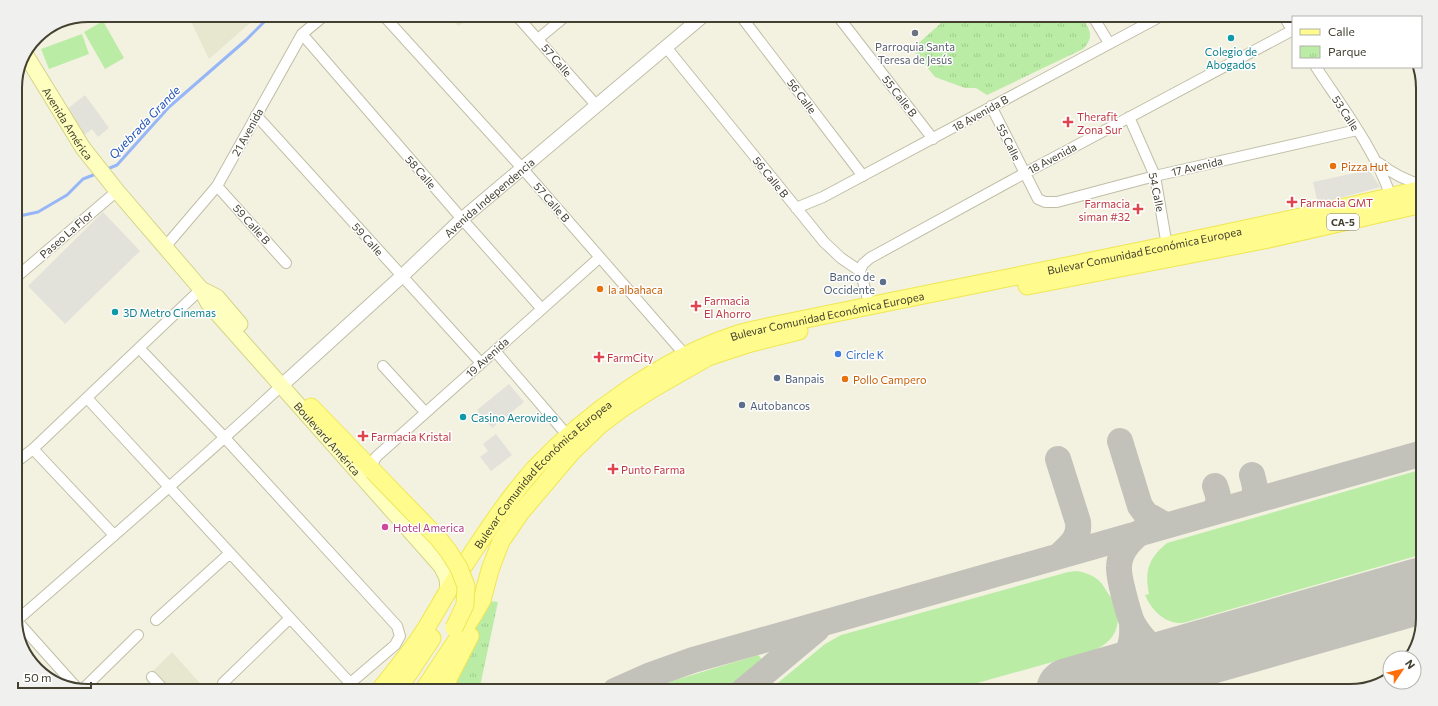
<svg xmlns="http://www.w3.org/2000/svg" width="1438" height="706" viewBox="0 0 1438 706" font-family="Commissioner,sans-serif">
  <style>
    .residential { fill: #e7e6ce }
    .green { fill: #baeca5 }
    .park { fill: url(#park-tufts) }
    .parking { fill: #e2e1da }
    .lines { fill: none; stroke-linecap: round; stroke-linejoin: round }
    .stream { stroke: #96b6f7; stroke-width: 3 }
    .taxiway { stroke: #c3c2ba; stroke-width: 26 }
    .runway { stroke: #c3c2ba; stroke-width: 66 }
    .minor-casing { stroke: #c1bea6; stroke-width: 12 }
    .tertiary-casing { stroke: #c1bea6; stroke-width: 15 }
    .secondary-casing { stroke: #d4d389; stroke-width: 17 }
    .primary-casing { stroke: #efe753; stroke-width: 19 }
    .minor { stroke: #fff; stroke-width: 10 }
    .tertiary { stroke: #fff; stroke-width: 13 }
    .secondary { stroke: #feffbe; stroke-width: 15 }
    .primary { stroke: #fffb8d; stroke-width: 17 }
    .primary-bridge-casing { stroke: #efe753; stroke-width: 19; stroke-linecap: butt }
    .primary-bridge { stroke: #fffb8d; stroke-width: 17 }
    .worship-dot { fill: #6b7280; stroke: #fff; stroke-width: 1.5 }
    .culture-dot { fill: #0f9aa8; stroke: #fff; stroke-width: 1.5 }
    .health-dot { fill: #e0444e; stroke: #fff; stroke-width: 1.5 }
    .food-dot { fill: #e8710a; stroke: #fff; stroke-width: 1.5 }
    .service-dot { fill: #5c6f8a; stroke: #fff; stroke-width: 1.5 }
    .shop-dot { fill: #3f7fe0; stroke: #fff; stroke-width: 1.5 }
    .hotel-dot { fill: #d1479c; stroke: #fff; stroke-width: 1.5 }
    .labels { text-anchor: middle; dominant-baseline: central; stroke-width: 3; stroke-linejoin: round; paint-order: stroke }
    .shield { fill: #fff; stroke: #7c7a6f; stroke-width: 1 }
    .shield-label { font-size: 10px; font-weight: bold; fill: #444131 }
    .worship-label { font-size: 11px; fill: #5b616d; stroke: #fff }
    .culture-label { font-size: 11px; fill: #0d838f; stroke: #fff; text-anchor: start }
    .street-label { font-size: 11px; fill: #444131; stroke: #fff }
    .health-label { font-size: 11px; fill: #be3a42; stroke: #fff; text-anchor: start }
    .food-label { font-size: 11px; fill: #c56008; stroke: #fff; text-anchor: start }
    .service-label { font-size: 11px; fill: #4e5e75; stroke: #fff; text-anchor: start }
    .shop-label { font-size: 11px; fill: #366cbe; stroke: #fff; text-anchor: start }
    .hotel-label { font-size: 11px; fill: #b23c85; stroke: #fff; text-anchor: start }
    .water-label { font-size: 12px; font-style: italic; fill: #2253b9; stroke: #fff }
    .rim { fill: none; stroke: #444131; stroke-width: 2 }
  </style>
  <defs>
    <pattern id="park-tufts" width="24" height="20" patternUnits="userSpaceOnUse"><rect width="24" height="20" fill="#baeca5"/><path d="M3 7l-1-3M5 7V3M7 7l1-3M15 17l-1-3M17 17v-4M19 17l1-3" fill="none" stroke="#a1cc8e"/></pattern>
  </defs>
  <rect width="100%" height="100%" fill="#f3f2e1"/>
  <path class="residential" d="M 188,15 L 259,15 L 209,59 Z
    M 448,15 L 478,15 L 458,26 Z
    M 172,652 L 207,691 L 156,691 L 145,679 Z"/>
  <path class="green" d="M 103,21 L 124,58 L 105,69 L 84,32 Z
    M 82,34 L 89,54 L 49,69 L 41,49 Z
    M 1423,469 L 1423,554 L 1183,623 C 1165,624 1152,611 1145,595 L 1149,594 C 1144,570 1149,558 1167,543 Z
    M 1077,571 C 1087,573 1096,576 1102,584 C 1106,589 1108,596 1114,599 C 1122,622 1118,639 1095,650 L 949,691 L 768,691 L 825,644 L 841,635 L 1068,572 Z
    M 758,655 L 761,658 L 761,663 L 728,691 L 645,691 L 656,686 Z"/>
  <path class="park" d="M 950,15 L 1080,15 C 1089,28 1096,36 1083,49 L 987,95 L 976,88 L 965,88 L 935,77 L 912,49 Z
    M 482,600 L 498,602 L 479,691 L 442,691 Z"/>
  <path class="parking" d="M 85,95 L 109,128 L 98,137 L 92,129 L 83,136 L 66,110 Z
    M 1369,170 L 1380,187 L 1318,204 L 1313,182 Z
    M 103,212 L 140,251 L 65,324 L 28,286 Z
    M 509,384 L 524,402 L 492,428 L 477,410 Z
    M 496,434 L 512,455 L 491,471 L 480,457 L 488,451 L 483,444 Z"/>
  <g class="lines">
    <path class="stream" d="M 105,170 L 117,165 L 169,107 L 246,40 L 271,15
      M 15,217 L 38,212 L 67,195 L 83,179 L 96,174"/>
    <path class="taxiway" d="M 1120,441 L 1140,506 L 1146,514 L 1165,525
      M 1058,459 L 1078,522 C 1080,539 1070,545 1059,556
      M 1249,502 C 1258,494 1255,486 1252,475
      M 1212,512 C 1221,504 1219,497 1215,486
      M 1142,531 C 1131,540 1120,550 1119,566 C 1118,576 1128,612 1132,622 C 1137,631 1144,640 1151,646 C 1162,654 1177,655 1189,657
      M 1111,679 C 1125,656 1134,650 1132,622
      M 615,691 L 651,675 L 693,660 L 1423,453
      M 743,691 L 817,629"/>
    <path class="runway" d="M 1069,691 L 1423,590"/>
    <g class="minor-casing">
      <path id="minor" d="M 383,15 L 522,168 L 686,356
        M 516,15 L 597,106
        M 740,15 L 863,176
        M 837,15 L 933,139
        M 1092,15 L 1109,43
        M 1283,15 L 1293,31
        M 302,34 L 462,219 L 541,308
        M 538,39 L 567,15
        M 666,47 L 824,242 L 841,258 L 860,271 L 870,306
        M 1316,67 C 1343,108 1375,150 1391,197
        M 991,106 L 1038,199 L 1045,202 L 1057,202 L 1155,176 L 1357,130
        M 256,115 L 481,363
        M 1129,117 L 1155,176 L 1167,246
        M 1379,163 C 1393,174 1406,181 1423,185
        M 217,186 L 286,263
        M 796,208 L 823,197 L 1163,15
        M 165,247 L 217,186 L 302,34 L 325,15
        M 860,271 L 863,264 L 870,258 L 1025,173 L 1293,30
        M 15,276 L 20,274 L 117,191
        M 139,348 L 225,438 L 397,626 L 400,636 L 395,645 L 341,691
        M 495,351 L 568,436
        M 383,366 L 425,412
        M 87,398 L 350,683
        M 33,449 L 114,535
        M 15,463 L 33,449 L 201,289
        M 370,469 L 376,457 L 599,258
        M 156,620 L 230,553
        M 17,621 L 77,688
        M 15,622 C 104,544 194,467 281,386
        M 152,677 L 165,691
        M 223,683 L 290,618
        M 82,690 L 138,635"/>
    </g>
    <g class="tertiary-casing">
      <g id="tertiary">
        <path id="s1" d="M 281,386 L 402,276 L 462,219 L 704,15"/>
      </g>
    </g>
    <g class="secondary-casing">
      <g id="secondary">
        <path id="s2" d="M 27,57 L 83,148 L 117,191 L 201,289 L 208,303 L 441,566 L 447,578 L 448,591"/>
        <path d="M 201,289 L 217,297 L 240,324"/>
      </g>
    </g>
    <g class="primary-casing">
      <g id="primary">
        <path d="M 1027,286 L 1264,240 L 1423,204"/>
        <path d="M 311,407 L 373,471"/>
        <path id="s3" d="M 379,691 C 394,672 410,653 423,633 C 438,609 451,584 467,561 C 488,529 510,496 535,468 C 586,414 661,360 732,336 C 743,332 755,330 767,327 C 986,281 1205,241 1423,189"/>
        <path d="M 395,691 L 409,673 L 432,638"/>
        <path d="M 423,691 L 474,614 L 482,600 L 490,570 L 501,541 L 521,512 L 571,453 L 600,425 L 624,407 L 652,389 L 708,357 L 751,343 L 799,331"/>
        <path d="M 442,691 L 470,636"/>
      </g>
    </g>
    <use href="#minor" class="minor"/>
    <use href="#tertiary" class="tertiary"/>
    <use href="#secondary" class="secondary"/>
    <use href="#primary" class="primary"/>
    <g class="primary-bridge-casing">
      <path id="primary-bridge" d="M 373,471 L 438,538 L 449,552 L 459,568 L 466,586 L 465,605 L 454,628"/>
    </g>
    <use href="#primary-bridge" class="primary-bridge"/>
  </g>
  <circle class="worship-dot" cx="915" cy="33" r="4"/>
  <g class="culture-dot">
    <circle cx="1231" cy="38" r="4"/>
    <circle cx="115" cy="312" r="4"/>
    <circle cx="463" cy="417" r="4"/>
  </g>
  <g class="health-dot">
    <path d="M1066 116h4v4h4v4h-4v4h-4v-4h-4v-4h4z"/>
    <path d="M1290 196h4v4h4v4h-4v4h-4v-4h-4v-4h4z"/>
    <path d="M1136 203h4v4h4v4h-4v4h-4v-4h-4v-4h4z"/>
    <path d="M694 300h4v4h4v4h-4v4h-4v-4h-4v-4h4z"/>
    <path d="M597 351h4v4h4v4h-4v4h-4v-4h-4v-4h4z"/>
    <path d="M361 430h4v4h4v4h-4v4h-4v-4h-4v-4h4z"/>
    <path d="M611 463h4v4h4v4h-4v4h-4v-4h-4v-4h4z"/>
  </g>
  <g class="food-dot">
    <circle cx="1333" cy="166" r="4"/>
    <circle cx="600" cy="289" r="4"/>
    <circle cx="845" cy="379" r="4"/>
  </g>
  <g class="service-dot">
    <circle cx="883" cy="282" r="4"/>
    <circle cx="777" cy="378" r="4"/>
    <circle cx="742" cy="405" r="4"/>
  </g>
  <circle class="shop-dot" cx="838" cy="354" r="4"/>
  <circle class="hotel-dot" cx="385" cy="527" r="4"/>
  <g class="labels">
    <rect class="shield" x="1327" y="214" width="32" height="16" rx="3"/>
    <g class="shield-label">
      <text x="1343" y="222">CA-5</text>
    </g>
    <g class="worship-label">
      <text x="915" y="46">Parroquia Santa<tspan x="915" dy="13">Teresa de Jesús</tspan></text>
    </g>
    <g class="culture-label">
      <text x="1231" y="51" text-anchor="middle">Colegio de<tspan x="1231" dy="13">Abogados</tspan></text>
      <text x="123" y="312">3D Metro Cinemas</text>
      <text x="471" y="417">Casino Aerovideo</text>
    </g>
    <g class="street-label">
      <text transform="translate(557 60) rotate(49)">57 Calle</text>
      <text transform="translate(802 96) rotate(53)">56 Calle</text>
      <text transform="translate(900 96) rotate(52)">55 Calle B</text>
      <text transform="translate(980 113) rotate(-29)">18 Avenida B</text>
      <text transform="translate(1346 113) rotate(57)">53 Calle</text>
      <text stroke="none"><textPath href="#s2" startOffset="78">Avenida América</textPath></text>
      <text transform="translate(247 132) rotate(-61)">21 Avenida</text>
      <text transform="translate(1009 142) rotate(63)">55 Calle</text>
      <text transform="translate(1052 158) rotate(-28)">18 Avenida</text>
      <text transform="translate(1197 166) rotate(-13)">17 Avenida</text>
      <text transform="translate(421 172) rotate(49)">58 Calle</text>
      <text transform="translate(771 177) rotate(51)">56 Calle B</text>
      <text transform="translate(1157 192) rotate(78)">54 Calle</text>
      <text stroke="none"><textPath href="#s1" startOffset="281">Avenida Independencia</textPath></text>
      <text transform="translate(552 202) rotate(49)">57 Calle B</text>
      <text transform="translate(252 224) rotate(48)">59 Calle B</text>
      <text transform="translate(66 234) rotate(-41)">Paseo La Flor</text>
      <text transform="translate(368 239) rotate(48)">59 Calle</text>
      <text stroke="none"><textPath href="#s3" startOffset="933">Bulevar Comunidad Económica Europea</textPath></text>
      <text stroke="none"><textPath href="#s3" startOffset="609">Bulevar Comunidad Económica Europea</textPath></text>
      <text transform="translate(487 357) rotate(-42)">19 Avenida</text>
      <text stroke="none"><textPath href="#s2" startOffset="487">Boulevard América</textPath></text>
      <text stroke="none"><textPath href="#s3" startOffset="273">Bulevar Comunidad Económica Europea</textPath></text>
    </g>
    <g class="health-label">
      <text x="1077" y="116">Therafit<tspan x="1077" dy="13">Zona Sur</tspan></text>
      <text x="1300" y="202">Farmacia GMT</text>
      <text x="1130" y="203" text-anchor="end">Farmacia<tspan x="1130" dy="13">siman #32</tspan></text>
      <text x="704" y="300">Farmacia<tspan x="704" dy="13">El Ahorro</tspan></text>
      <text x="607" y="357">FarmCity</text>
      <text x="371" y="436">Farmacia Kristal</text>
      <text x="621" y="469">Punto Farma</text>
    </g>
    <g class="food-label">
      <text x="1341" y="166">Pizza Hut</text>
      <text x="608" y="289">la albahaca</text>
      <text x="853" y="379">Pollo Campero</text>
    </g>
    <g class="service-label">
      <text x="875" y="276" text-anchor="end">Banco de<tspan x="875" dy="13">Occidente</tspan></text>
      <text x="785" y="378">Banpais</text>
      <text x="750" y="405">Autobancos</text>
    </g>
    <g class="shop-label">
      <text x="846" y="354">Circle K</text>
    </g>
    <g class="hotel-label">
      <text x="393" y="527">Hotel America</text>
    </g>
    <g class="water-label">
      <text transform="translate(144 122) rotate(-46)">Quebrada Grande</text>
    </g>
  </g>
  <path d="M0 0H1438V706H0ZM88 22H1350A66 66 0 0 1 1416 88V618A66 66 0 0 1 1350 684H88A66 66 0 0 1 22 618V88A66 66 0 0 1 88 22Z" fill="#f0f0ef" fill-rule="evenodd"/>
  <path class="rim" d="M88 22H1350A66 66 0 0 1 1416 88V618A66 66 0 0 1 1350 684H88A66 66 0 0 1 22 618V88A66 66 0 0 1 88 22Z"/>
  <rect x="1292" y="16" width="130" height="52" fill="#ffffff" stroke="#b4b3ad"/>
  <rect x="1300" y="29" width="20" height="6" fill="#fffb8d" stroke="#b4b3ad"/>
  <text x="1328" y="36" font-size="12" fill="#444131">Calle</text>
  <rect x="1300" y="46" width="20" height="12" fill="url(#park-tufts)" stroke="#b4b3ad"/>
  <text x="1328" y="56" font-size="12" fill="#444131">Parque</text>
  <g transform="translate(1402 670) rotate(55)"><circle r="19" fill="#ffffff" stroke="#b4b3ad"/>
  <path d="M0-3L7 15L0 10L-7 15Z" fill="#ff6e0b"/>
  <text y="-6" font-size="11" font-weight="bold" text-anchor="middle" fill="#444131">N</text>
  </g>
  <path d="M18 682v6h73v-6" fill="none" stroke="#444131" stroke-width="2"/>
  <text x="24" y="682" font-size="12" fill="#444131" stroke="#ffffff" stroke-width="3" paint-order="stroke">50 m</text>
</svg>
